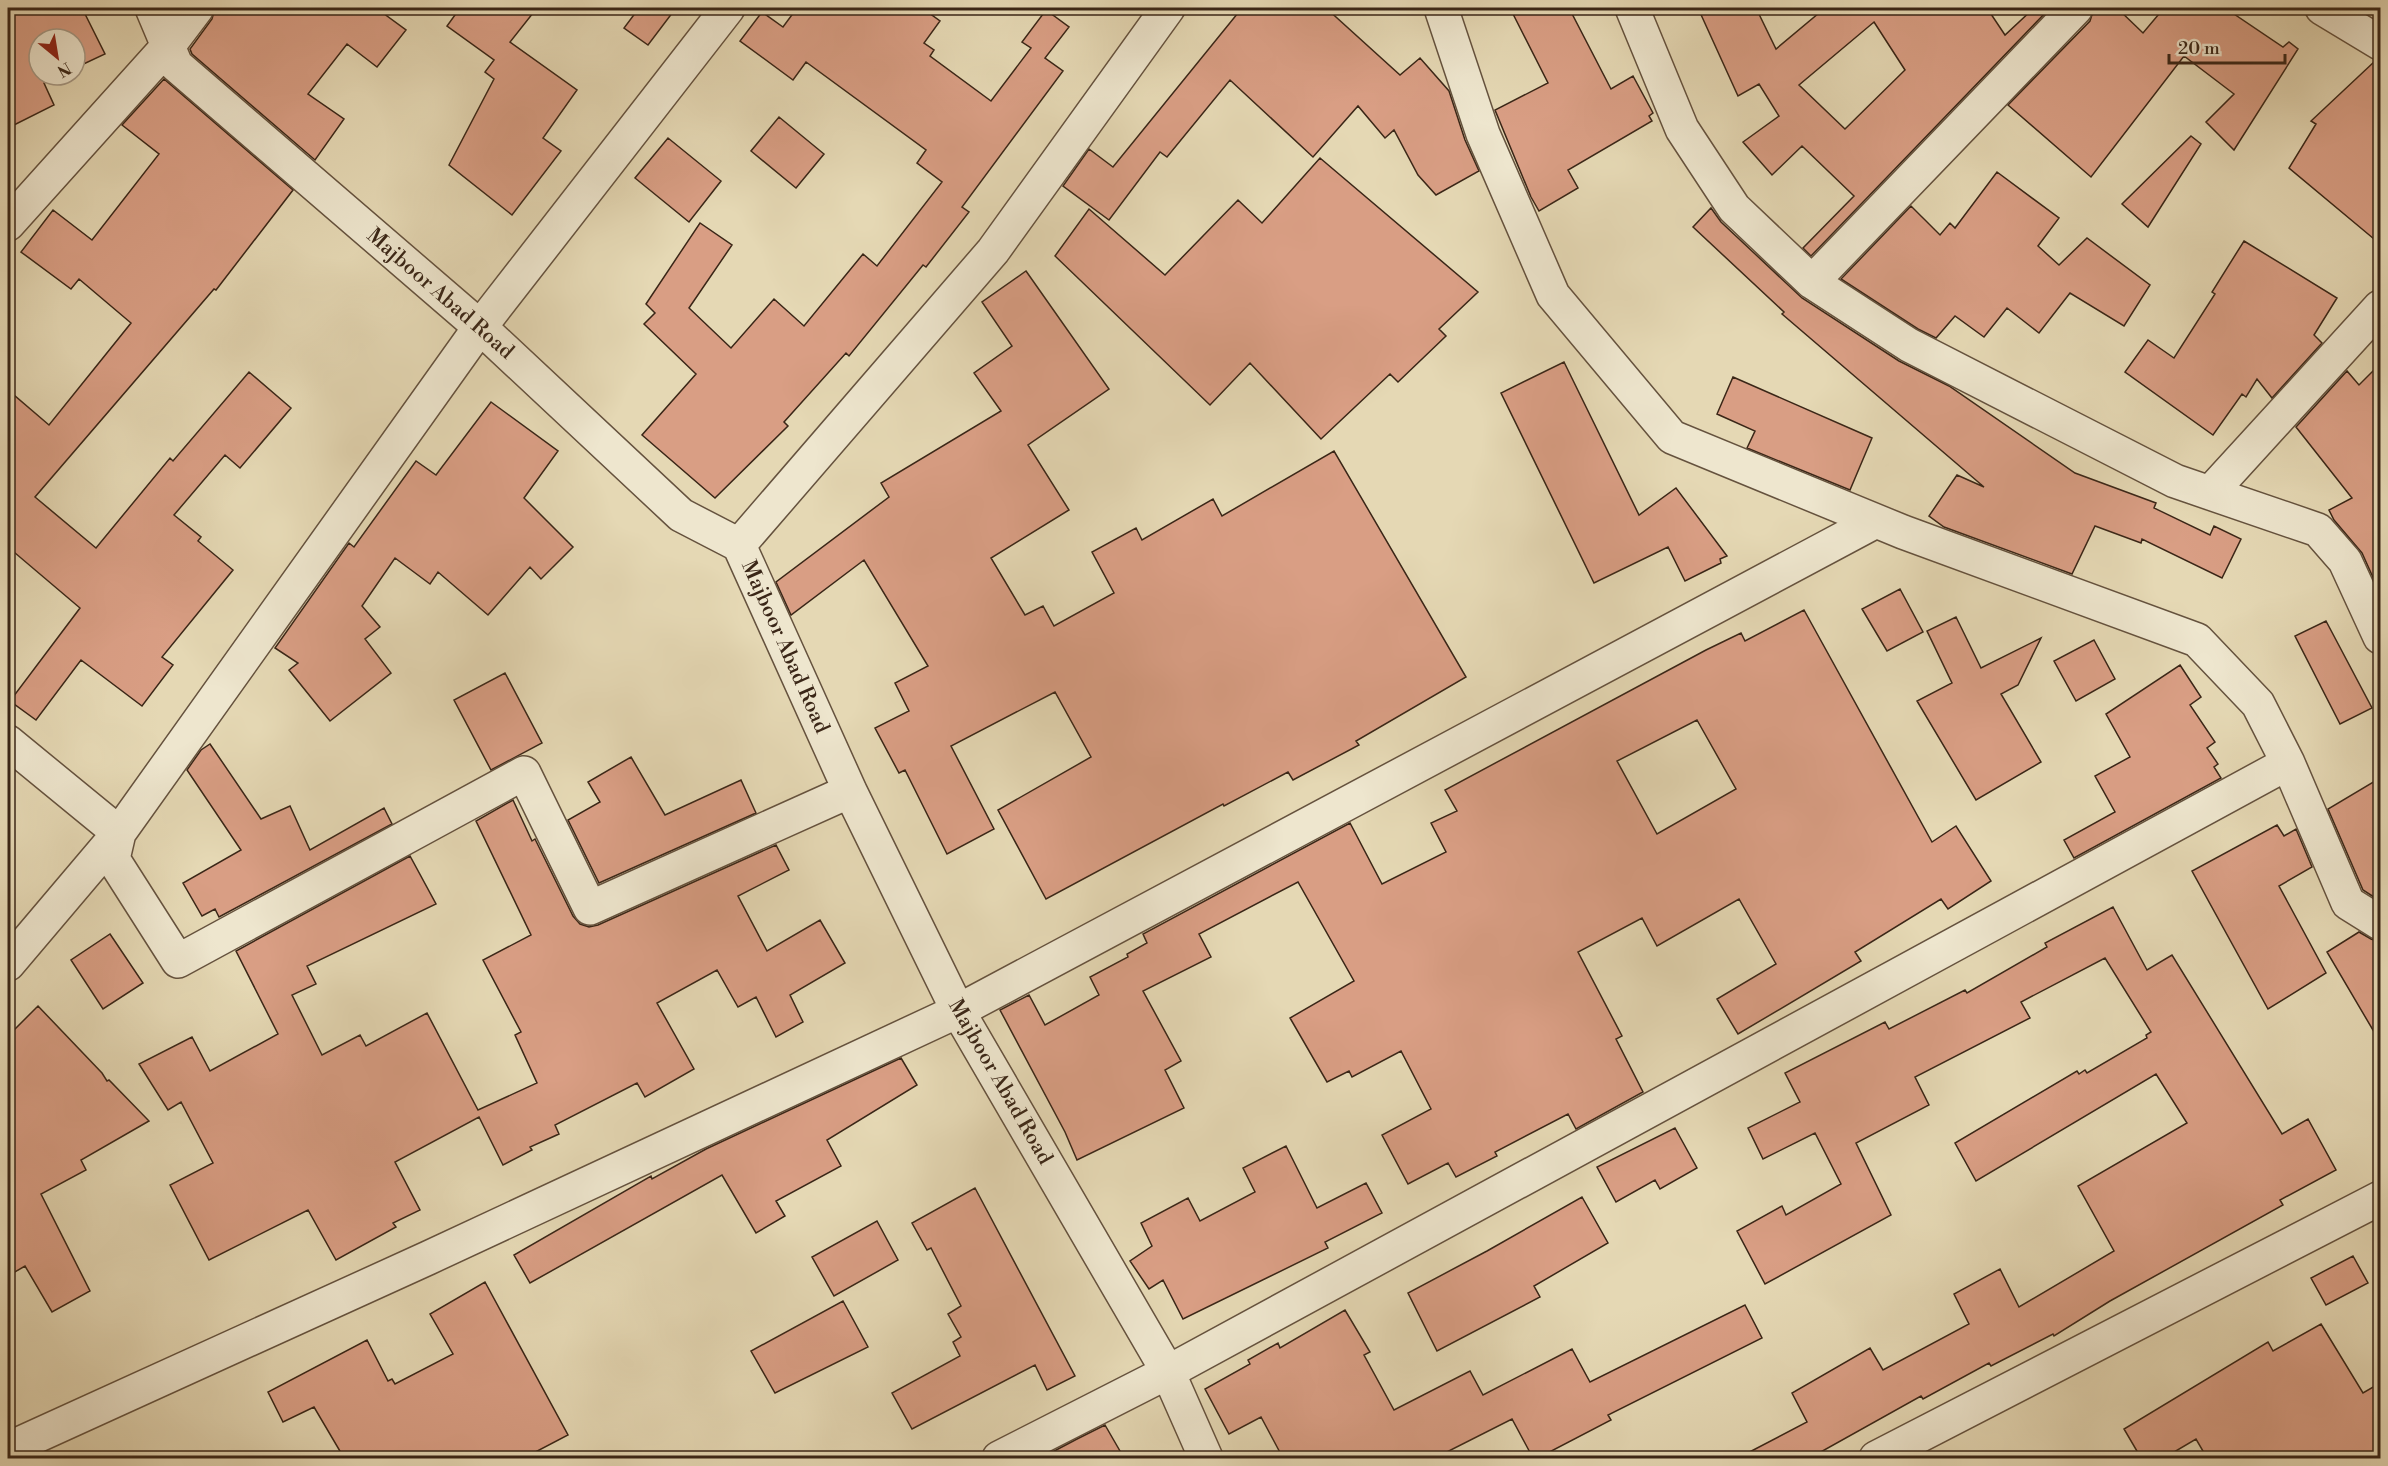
<svg xmlns="http://www.w3.org/2000/svg" width="2388" height="1466" viewBox="0 0 2388 1466" font-family="'Libre Bodoni',serif">
  <style>
    .building { fill: #d99e84; stroke: #3a2617; stroke-width: 1.5; fill-rule: evenodd }
    .lines { fill: none; stroke-linecap: round; stroke-linejoin: round }
    .minor-casing { stroke: #65523e; stroke-width: 36 }
    .minor { stroke: #eee6ce; stroke-width: 33 }
    .labels { text-anchor: middle; dominant-baseline: central; stroke-width: 4.5; stroke-linejoin: round; paint-order: stroke }
    .street-label { font-size: 21px; fill: #3a2617; stroke: #eee6ce }
  </style>
  <rect width="100%" height="100%" fill="#e5d8b4"/>
  <filter id="stains"><feTurbulence type="fractalNoise" baseFrequency=".00333" numOctaves="4"/><feColorMatrix values="0 0 0 0 .2 0 0 0 0 .09 0 0 0 0 .02 0 0 0 .5 -.17"/></filter>
  <radialGradient id="worn" r=".72"><stop offset=".6" stop-color="#630" stop-opacity="0"/><stop offset="1" stop-color="#630" stop-opacity=".3"/></radialGradient>
  <path class="building" d="M 8,8 L 82,8 L 105,54 L 75,68 L 75,39 L 39,39 L 39,75 L 61,75 L 44,83 L 54,105 L 8,128 Z
    M 215,8 L 376,8 L 406,30 L 377,67 L 347,44 L 308,94 L 344,119 L 315,160 L 192,54 L 190,49 L 212,19 Z
    M 460,8 L 537,8 L 510,42 L 577,90 L 543,138 L 561,151 L 512,215 L 449,165 L 494,79 L 485,72 L 494,60 L 447,26 Z
    M 639,8 L 676,8 L 648,45 L 624,28 Z
    M 797,8 L 922,8 L 940,21 L 924,43 L 934,50 L 930,56 L 991,101 L 1031,48 L 1022,42 L 1046,10 L 1069,27 L 1045,58 L 1063,71 L 962,207 L 969,212 L 926,267 L 923,265 L 849,356 L 846,353 L 784,422 L 788,426 L 715,498 L 642,435 L 696,374 L 644,324 L 655,313 L 646,304 L 700,223 L 732,245 L 689,308 L 731,348 L 774,299 L 804,326 L 863,254 L 877,266 L 942,182 L 917,163 L 926,150 L 806,62 L 793,80 L 740,41 L 762,12 L 783,27 Z
    M 1242,8 L 1326,8 L 1400,75 L 1420,58 L 1449,91 L 1465,140 L 1479,171 L 1436,195 L 1418,175 L 1394,130 L 1385,138 L 1358,106 L 1313,157 L 1230,80 L 1167,157 L 1160,152 L 1109,220 L 1063,186 L 1089,149 L 1113,167 Z
    M 1510,8 L 1569,8 L 1611,89 L 1633,76 L 1653,113 L 1649,116 L 1652,121 L 1568,170 L 1578,188 L 1539,211 L 1531,197 L 1495,110 L 1548,83 Z
    M 1698,8 L 1756,8 L 1776,49 L 1825,8 L 1987,8 L 2005,35 L 2034,8 L 2050,8 L 1811,256 L 1803,248 L 1854,196 L 1802,146 L 1772,175 L 1743,142 L 1779,116 L 1759,84 L 1738,96 ZM 1874,22 L 1905,70 L 1845,129 L 1799,85 Z
    M 2094,8 L 2117,8 L 2143,33 L 2164,8 L 2225,8 L 2283,47 L 2289,42 L 2298,49 L 2234,150 L 2206,122 L 2234,94 L 2184,56 L 2091,177 L 2008,105 L 2090,21 Z
    M 2375,61 L 2380,62 L 2380,244 L 2289,168 L 2316,124 L 2311,121 Z
    M 164,79 L 293,190 L 216,290 L 214,289 L 35,497 L 96,548 L 170,458 L 173,461 L 249,372 L 291,408 L 240,468 L 225,455 L 174,515 L 201,537 L 198,541 L 233,570 L 162,657 L 173,665 L 142,706 L 81,660 L 36,720 L 10,701 L 80,608 L 8,547 L 8,390 L 49,425 L 131,323 L 79,279 L 71,289 L 21,252 L 53,210 L 92,240 L 159,154 L 122,125 Z
    M 779,117 L 824,154 L 796,188 L 751,151 Z
    M 2191,136 L 2201,144 L 2148,227 L 2122,204 Z
    M 668,138 L 721,181 L 689,222 L 635,178 Z
    M 1320,158 L 1478,292 L 1439,329 L 1446,336 L 1398,382 L 1390,374 L 1321,439 L 1250,363 L 1210,405 L 1055,256 L 1089,209 L 1165,275 L 1238,200 L 1262,223 Z
    M 1997,172 L 2059,218 L 2038,246 L 2059,265 L 2087,238 L 2150,285 L 2124,326 L 2070,293 L 2039,333 L 2007,308 L 1984,337 L 1955,316 L 1936,338 L 1918,329 L 1841,279 L 1911,206 L 1940,235 L 1950,223 L 1955,228 Z
    M 1711,208 L 1721,222 L 1802,298 L 1899,361 L 1949,386 L 2075,473 L 2156,503 L 2154,508 L 2210,535 L 2214,526 L 2241,539 L 2222,578 L 2142,539 L 2141,543 L 2095,526 L 2072,574 L 1944,527 L 1929,516 L 1957,475 L 1984,487 L 1782,314 L 1784,312 L 1693,227 Z
    M 2244,241 L 2337,298 L 2314,335 L 2322,343 L 2272,398 L 2257,379 L 2246,397 L 2242,394 L 2213,435 L 2125,372 L 2148,340 L 2174,358 L 2215,294 L 2212,292 Z
    M 1026,271 L 1109,389 L 1028,445 L 1069,510 L 991,558 L 1025,615 L 1043,606 L 1054,626 L 1114,593 L 1092,552 L 1136,528 L 1142,540 L 1213,499 L 1222,516 L 1334,451 L 1466,677 L 1356,741 L 1359,745 L 1293,780 L 1288,772 L 1224,806 L 1223,804 L 1046,899 L 998,810 L 1091,757 L 1055,692 L 951,746 L 994,829 L 947,854 L 905,770 L 899,773 L 875,728 L 909,711 L 895,683 L 928,666 L 864,560 L 791,615 L 776,582 L 889,497 L 881,483 L 1001,411 L 974,373 L 1012,346 L 982,302 Z
    M 1564,362 L 1639,515 L 1676,488 L 1727,556 L 1720,559 L 1721,563 L 1685,581 L 1668,547 L 1594,583 L 1501,393 Z
    M 2380,364 L 2380,593 L 2362,553 L 2334,520 L 2329,510 L 2352,498 L 2296,427 L 2347,371 L 2359,385 Z
    M 1733,377 L 1872,438 L 1850,490 L 1747,448 L 1755,431 L 1717,414 Z
    M 491,402 L 558,451 L 524,498 L 573,547 L 541,579 L 530,567 L 488,615 L 438,572 L 430,584 L 395,558 L 362,606 L 380,627 L 365,639 L 391,673 L 330,721 L 289,670 L 298,663 L 275,648 L 349,543 L 354,547 L 416,461 L 436,475 Z
    M 1900,589 L 1923,632 L 1887,651 L 1862,609 Z
    M 1804,610 L 1932,842 L 1956,826 L 1991,881 L 1948,909 L 1941,899 L 1855,952 L 1861,961 L 1738,1034 L 1717,999 L 1776,964 L 1739,899 L 1657,946 L 1642,918 L 1578,952 L 1622,1036 L 1616,1039 L 1643,1092 L 1576,1129 L 1568,1114 L 1495,1152 L 1497,1156 L 1456,1177 L 1448,1163 L 1408,1184 L 1382,1135 L 1431,1109 L 1401,1051 L 1352,1077 L 1349,1071 L 1327,1082 L 1290,1018 L 1354,981 L 1298,882 L 1199,934 L 1211,957 L 1143,991 L 1181,1061 L 1165,1070 L 1184,1108 L 1077,1160 L 1065,1132 L 1000,1010 L 1029,995 L 1045,1025 L 1099,995 L 1090,977 L 1128,957 L 1127,954 L 1147,943 L 1143,934 L 1350,823 L 1382,884 L 1446,852 L 1431,823 L 1457,811 L 1445,790 L 1706,650 L 1741,633 L 1745,641 ZM 1697,720 L 1736,789 L 1657,834 L 1617,761 Z
    M 1956,617 L 1981,668 L 2041,638 L 2018,685 L 2001,694 L 2041,762 L 1976,800 L 1917,701 L 1952,683 L 1927,631 Z
    M 2326,621 L 2372,708 L 2340,724 L 2295,636 Z
    M 2094,640 L 2115,679 L 2076,701 L 2054,661 Z
    M 2180,665 L 2201,697 L 2190,705 L 2215,742 L 2207,748 L 2218,764 L 2214,767 L 2221,778 L 2074,858 L 2064,840 L 2115,812 L 2095,776 L 2130,757 L 2106,714 Z
    M 505,673 L 542,743 L 491,770 L 454,700 Z
    M 210,744 L 261,819 L 290,806 L 310,850 L 384,808 L 392,824 L 219,917 L 215,909 L 202,916 L 183,883 L 241,850 L 187,770 L 201,750 Z
    M 631,757 L 665,815 L 741,780 L 756,813 L 599,883 L 568,820 L 600,802 L 588,782 Z
    M 2380,778 L 2380,901 L 2363,890 L 2328,809 Z
    M 513,800 L 532,841 L 535,839 L 573,916 L 580,924 L 589,927 L 598,925 L 776,845 L 789,870 L 738,896 L 767,951 L 820,920 L 845,963 L 790,995 L 803,1022 L 776,1037 L 756,997 L 738,1007 L 717,970 L 657,1003 L 694,1069 L 645,1097 L 637,1083 L 555,1125 L 559,1134 L 530,1147 L 532,1150 L 503,1165 L 479,1117 L 395,1162 L 420,1210 L 393,1223 L 396,1227 L 336,1260 L 308,1210 L 209,1260 L 170,1185 L 213,1163 L 181,1102 L 168,1110 L 139,1064 L 192,1037 L 210,1071 L 278,1034 L 236,951 L 410,856 L 436,904 L 307,966 L 316,984 L 292,995 L 322,1055 L 360,1035 L 366,1046 L 427,1013 L 478,1110 L 537,1083 L 515,1035 L 521,1032 L 483,960 L 531,935 L 476,821 Z
    M 2277,825 L 2284,836 L 2296,829 L 2312,867 L 2279,886 L 2326,973 L 2268,1009 L 2192,871 Z
    M 2113,907 L 2147,970 L 2172,955 L 2282,1134 L 2308,1119 L 2336,1170 L 2280,1200 L 2283,1205 L 2110,1301 L 2054,1336 L 2053,1334 L 1991,1366 L 1989,1363 L 1923,1399 L 1921,1396 L 1810,1458 L 1738,1458 L 1807,1422 L 1792,1393 L 1870,1348 L 1883,1370 L 1969,1324 L 1954,1294 L 2000,1269 L 2019,1307 L 2114,1251 L 2078,1186 L 2187,1123 L 2156,1074 L 1976,1181 L 1955,1143 L 2077,1071 L 2079,1074 L 2085,1070 L 2087,1073 L 2147,1038 L 2146,1035 L 2151,1032 L 2105,958 L 2021,1002 L 2030,1018 L 1915,1077 L 1929,1105 L 1856,1143 L 1891,1215 L 1765,1284 L 1737,1231 L 1782,1206 L 1786,1215 L 1841,1184 L 1815,1133 L 1763,1159 L 1748,1128 L 1800,1102 L 1785,1073 L 1885,1022 L 1889,1029 L 1965,990 L 1967,993 L 2047,947 L 2045,943 Z
    M 2359,932 L 2371,939 L 2380,942 L 2380,1042 L 2327,952 Z
    M 110,934 L 143,983 L 103,1009 L 71,960 Z
    M 38,1006 L 102,1073 L 107,1081 L 109,1080 L 149,1121 L 81,1160 L 86,1170 L 41,1194 L 90,1291 L 52,1312 L 25,1266 L 8,1276 L 8,1036 Z
    M 901,1058 L 917,1085 L 827,1140 L 841,1166 L 776,1201 L 785,1216 L 756,1233 L 722,1175 L 530,1283 L 514,1255 L 651,1176 L 652,1179 L 706,1149 Z
    M 1675,1128 L 1697,1168 L 1660,1189 L 1655,1180 L 1616,1202 L 1597,1167 Z
    M 1286,1146 L 1317,1208 L 1366,1183 L 1382,1213 L 1325,1242 L 1328,1248 L 1183,1319 L 1163,1280 L 1149,1289 L 1130,1261 L 1152,1246 L 1141,1223 L 1188,1198 L 1200,1221 L 1255,1192 L 1243,1168 Z
    M 975,1188 L 1075,1376 L 1047,1390 L 1035,1365 L 912,1429 L 892,1393 L 960,1356 L 953,1342 L 961,1337 L 948,1314 L 961,1306 L 931,1248 L 927,1250 L 912,1223 Z
    M 1582,1197 L 1608,1243 L 1534,1286 L 1540,1297 L 1437,1351 L 1408,1293 L 1487,1251 Z
    M 877,1221 L 898,1260 L 834,1296 L 812,1257 Z
    M 2353,1256 L 2368,1283 L 2326,1305 L 2311,1278 Z
    M 485,1282 L 568,1435 L 524,1458 L 344,1458 L 314,1407 L 283,1422 L 268,1392 L 367,1340 L 388,1381 L 392,1379 L 395,1384 L 453,1354 L 430,1314 Z
    M 843,1301 L 868,1347 L 775,1393 L 751,1351 Z
    M 1745,1305 L 1762,1338 L 1608,1415 L 1611,1420 L 1538,1458 L 1533,1458 L 1512,1419 L 1435,1458 L 1283,1458 L 1261,1417 L 1229,1434 L 1205,1389 L 1250,1364 L 1248,1360 L 1278,1343 L 1280,1348 L 1345,1310 L 1370,1352 L 1364,1355 L 1394,1410 L 1470,1371 L 1483,1395 L 1572,1349 L 1590,1382 Z
    M 2321,1324 L 2363,1393 L 2380,1383 L 2380,1458 L 2207,1458 L 2196,1439 L 2164,1458 L 2141,1458 L 2124,1429 L 2268,1342 L 2273,1351 Z
    M 1105,1425 L 1124,1458 L 1041,1458 L 1077,1439 Z"/>
  <g class="lines">
    <g class="minor-casing">
      <path id="minor" d="M 152,8 L 176,65 L 480,327 L 681,515 L 739,545 L 850,791 L 958,1011 L 1168,1372 L 1206,1458
        M 1441,8 L 1483,134 L 1553,295 L 1672,437 L 1903,532 L 2197,640 L 2258,704 L 2288,763 L 2348,903 L 2380,923
        M 1632,8 L 1682,129 L 1734,208 L 1812,282 L 1909,345 L 2175,481 L 2318,530 L 2345,561 L 2380,637
        M 2322,8 L 2380,43
        M 8,224 L 169,45 L 197,8
        M 1812,282 L 2076,8
        M 2210,493 L 2380,307
        M 739,545 L 993,251 L 1168,8
        M 8,742 L 119,833 L 113,859 L 178,961 L 524,773 L 590,908 L 850,791
        M 8,964 L 119,833 L 480,327 L 728,8
        M 8,1449 L 428,1258 L 958,1011 L 1876,521
        M 999,1458 L 1168,1372 L 2288,763
        M 1876,1458 L 2380,1198"/>
    </g>
    <use href="#minor" class="minor"/>
  </g>
  <g class="labels">
    <g class="street-label">
      <text transform="translate(440 294) rotate(41)">Majboor Abad Road</text>
      <text transform="translate(785 647) rotate(66)">Majboor Abad Road</text>
      <text transform="translate(1000 1082) rotate(60)">Majboor Abad Road</text>
    </g>
  </g>
  <rect width="2388" height="1466" fill="none" stroke="#e5d8b4" stroke-width="30"/>
  <rect x="9" y="9" width="2370" height="1448" fill="none" stroke="#3a2617" stroke-width="3"/>
  <rect x="15" y="15" width="2358" height="1436" fill="none" stroke="#3a2617" stroke-width="1.5"/>
  <g transform="translate(57 57) rotate(150)"><circle r="28" fill="#eee6ce" stroke="#a69985" stroke-width="1.5"/>
  <path d="M0-4.5L10 22L0 15L-10 22Z" fill="#8f2418"/>
  <text y="-9" font-size="16" font-weight="bold" text-anchor="middle" fill="#3a2617">N</text>
  </g>
  <path d="M2169 54v9h116v-9" fill="none" stroke="#3a2617" stroke-width="3"/>
  <text x="2178" y="54" font-size="18" fill="#3a2617" stroke="#eee6ce" stroke-width="4.5" paint-order="stroke">20 m</text>
  <rect width="100%" height="100%" filter="url(#stains)"/>
  <rect width="100%" height="100%" fill="url(#worn)"/>
</svg>
